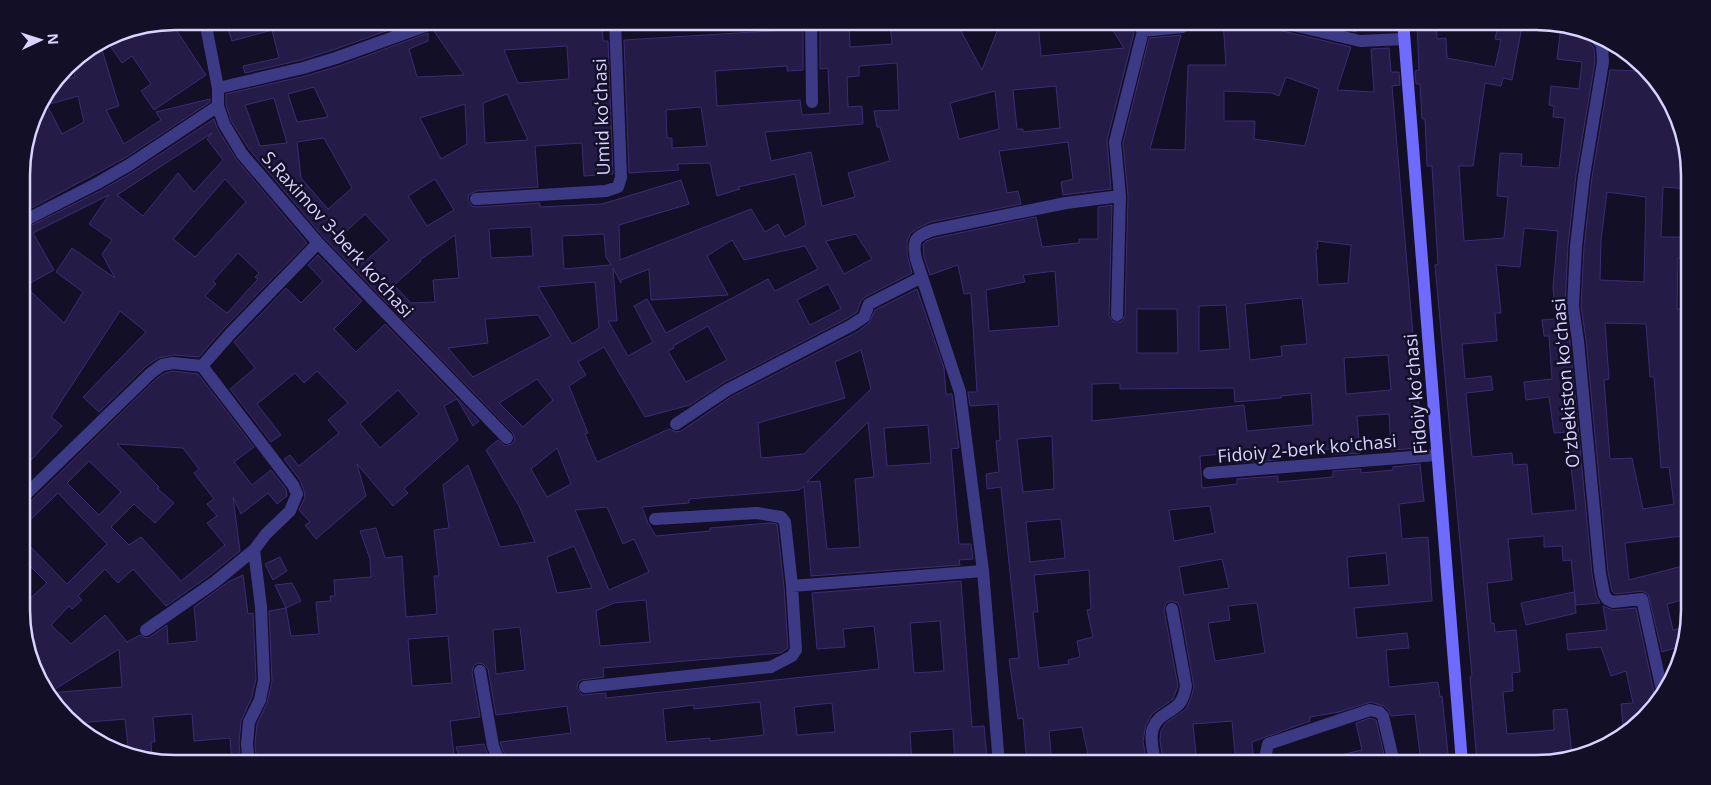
<svg xmlns="http://www.w3.org/2000/svg" width="1711" height="785" viewBox="0 0 1711 785" font-family="'Open Sans',sans-serif">
  <style>
    .building { fill: #241b47; stroke: #3b2d73; fill-rule: evenodd }
    .lines { fill: none; stroke-linecap: round; stroke-linejoin: round }
    .street { stroke: #3d3a85; stroke-width: 12 }
    .secondary { stroke: #6f6bff; stroke-width: 12 }
    .labels { text-anchor: middle; dominant-baseline: central; stroke-width: 5; stroke-linejoin: round; paint-order: stroke }
    .street-label { font-size: 18px; fill: #d9d4ff; stroke: #130f26 }
    .rim { fill: none; stroke: #d9d4ff; stroke-width: 2.5 }
  </style>
  <rect width="100%" height="100%" fill="#130f26"/>
  <path class="building" d="M 225,21 L 285,21 L 286,25 L 302,21 L 414,21 L 333,50 L 301,60 L 245,73 L 243,66 L 279,58 L 272,30 L 232,41 Z
    M 457,21 L 523,21 L 524,28 L 581,25 L 581,21 L 602,21 L 603,41 L 608,41 L 613,174 L 584,176 L 582,143 L 535,146 L 538,187 L 476,191 L 469,195 L 468,200 L 472,206 L 476,207 L 540,203 L 540,207 L 602,204 L 681,180 L 689,204 L 619,225 L 620,260 L 751,209 L 765,232 L 778,224 L 785,237 L 806,225 L 795,174 L 738,187 L 740,189 L 717,196 L 710,163 L 677,164 L 679,170 L 629,173 L 624,40 L 803,29 L 803,70 L 787,71 L 787,66 L 715,71 L 717,106 L 800,100 L 802,115 L 830,113 L 828,68 L 820,69 L 820,21 L 849,21 L 850,47 L 892,44 L 890,25 L 900,25 L 898,21 L 978,21 L 961,31 L 982,70 L 1001,21 L 1038,21 L 1041,56 L 1124,48 L 1107,21 L 1128,21 L 1134,33 L 1107,140 L 1111,189 L 1063,195 L 1061,182 L 1073,179 L 1068,142 L 999,151 L 1007,193 L 1018,191 L 1021,204 L 931,222 L 918,228 L 910,234 L 907,242 L 907,254 L 912,273 L 865,297 L 861,301 L 857,312 L 848,318 L 723,383 L 690,405 L 645,417 L 604,347 L 578,362 L 586,375 L 569,386 L 588,433 L 585,434 L 597,462 L 669,429 L 676,432 L 681,431 L 731,397 L 857,332 L 869,323 L 875,310 L 917,289 L 944,368 L 946,394 L 952,394 L 959,448 L 951,449 L 959,544 L 971,544 L 973,559 L 959,560 L 960,565 L 811,576 L 804,486 L 799,490 L 689,499 L 689,503 L 642,507 L 648,523 L 656,536 L 710,531 L 710,528 L 770,523 L 777,524 L 784,587 L 788,648 L 781,653 L 603,668 L 604,677 L 581,680 L 578,683 L 577,688 L 582,695 L 606,693 L 606,698 L 879,669 L 874,626 L 843,629 L 845,647 L 817,649 L 812,593 L 961,581 L 972,727 L 984,726 L 987,758 L 975,759 L 975,764 L 955,764 L 953,729 L 910,732 L 912,764 L 896,764 L 895,754 L 859,757 L 860,764 L 590,764 L 590,756 L 558,760 L 558,764 L 508,764 L 500,742 L 571,733 L 567,706 L 496,715 L 488,669 L 483,664 L 479,663 L 474,665 L 472,672 L 480,717 L 450,721 L 454,756 L 436,764 L 257,764 L 255,744 L 257,724 L 267,703 L 272,681 L 269,611 L 286,608 L 291,636 L 319,634 L 316,602 L 331,601 L 330,596 L 335,596 L 334,580 L 371,577 L 370,559 L 360,531 L 376,528 L 385,558 L 402,556 L 406,617 L 437,614 L 434,576 L 439,576 L 434,530 L 449,528 L 443,485 L 468,465 L 500,547 L 535,542 L 519,506 L 486,450 L 498,440 L 505,446 L 512,444 L 515,440 L 513,433 L 324,238 L 249,149 L 231,121 L 226,105 L 226,94 L 305,76 L 339,66 L 428,33 L 428,41 L 409,49 L 417,77 L 464,75 L 434,31 ZM 567,46 L 569,79 L 518,83 L 504,50 ZM 897,63 L 899,110 L 874,111 L 877,127 L 880,127 L 890,161 L 848,173 L 855,197 L 822,206 L 811,152 L 771,161 L 765,132 L 863,124 L 862,106 L 848,107 L 847,77 L 859,76 L 859,66 ZM 1056,86 L 1060,128 L 1023,132 L 1023,129 L 1017,129 L 1013,90 ZM 314,87 L 328,117 L 297,122 L 288,94 ZM 995,91 L 999,129 L 959,139 L 950,103 ZM 507,94 L 528,140 L 485,143 L 483,103 ZM 274,98 L 287,143 L 260,146 L 245,105 ZM 465,104 L 467,144 L 441,159 L 420,118 ZM 701,107 L 707,146 L 672,148 L 672,138 L 667,138 L 666,110 ZM 324,138 L 352,188 L 328,209 L 301,178 L 297,142 ZM 435,179 L 454,210 L 427,226 L 408,196 ZM 365,214 L 389,240 L 363,263 L 340,237 ZM 531,227 L 533,256 L 491,258 L 489,229 ZM 604,234 L 606,257 L 611,265 L 564,269 L 562,236 ZM 856,234 L 872,259 L 844,274 L 826,241 ZM 455,235 L 459,278 L 433,280 L 435,302 L 411,303 L 394,285 L 421,261 L 420,260 ZM 732,240 L 744,260 L 805,246 L 818,269 L 775,291 L 768,279 L 666,333 L 647,299 L 634,306 L 653,342 L 628,356 L 608,321 L 617,321 L 613,268 L 621,283 L 621,280 L 649,269 L 651,300 L 728,295 L 707,256 ZM 595,282 L 599,328 L 572,344 L 538,287 ZM 828,284 L 841,309 L 810,325 L 797,300 ZM 538,315 L 551,336 L 473,377 L 448,348 L 488,343 L 485,319 ZM 708,326 L 727,360 L 686,382 L 668,351 L 674,348 L 673,346 ZM 861,350 L 871,389 L 804,454 L 761,458 L 758,423 L 845,398 L 835,362 ZM 537,379 L 553,400 L 523,427 L 499,403 ZM 868,422 L 874,477 L 855,479 L 860,547 L 827,549 L 820,481 L 807,482 ZM 928,425 L 931,463 L 887,466 L 884,428 ZM 557,448 L 571,484 L 547,497 L 531,469 ZM 607,507 L 623,544 L 634,539 L 649,572 L 609,590 L 575,510 ZM 574,546 L 592,588 L 557,593 L 547,557 ZM 646,600 L 650,642 L 600,646 L 596,611 L 614,603 ZM 940,621 L 944,671 L 914,673 L 910,623 ZM 520,627 L 525,670 L 496,674 L 493,630 ZM 448,636 L 452,683 L 412,686 L 408,639 ZM 760,702 L 764,735 L 710,741 L 710,738 L 666,742 L 663,709 L 694,705 L 694,709 ZM 832,703 L 835,732 L 797,735 L 794,707 Z
    M 1223,21 L 1268,21 L 1270,27 L 1274,29 L 1351,47 L 1337,90 L 1374,92 L 1371,49 L 1389,48 L 1391,72 L 1399,72 L 1400,85 L 1392,86 L 1422,442 L 1418,442 L 1418,448 L 1391,450 L 1389,414 L 1357,416 L 1360,453 L 1332,455 L 1331,449 L 1276,454 L 1277,460 L 1235,463 L 1235,453 L 1200,456 L 1202,488 L 1237,484 L 1237,479 L 1278,476 L 1278,482 L 1333,477 L 1333,471 L 1361,469 L 1361,473 L 1393,470 L 1393,467 L 1420,464 L 1424,501 L 1399,504 L 1402,539 L 1428,537 L 1432,601 L 1354,608 L 1357,638 L 1407,633 L 1409,648 L 1386,650 L 1389,687 L 1438,682 L 1440,697 L 1442,696 L 1449,763 L 1421,763 L 1415,714 L 1391,716 L 1389,711 L 1384,706 L 1371,702 L 1339,712 L 1310,717 L 1310,721 L 1252,742 L 1254,764 L 1236,764 L 1232,721 L 1193,724 L 1197,764 L 1181,764 L 1181,760 L 1163,762 L 1160,740 L 1161,731 L 1166,723 L 1186,709 L 1191,698 L 1194,687 L 1180,608 L 1178,603 L 1171,601 L 1166,603 L 1164,610 L 1178,686 L 1173,699 L 1152,714 L 1146,725 L 1143,741 L 1147,764 L 1090,764 L 1082,727 L 1049,731 L 1052,764 L 1027,764 L 1023,718 L 1018,719 L 1009,659 L 1019,658 L 1001,487 L 987,489 L 986,474 L 999,472 L 996,441 L 1000,440 L 998,404 L 970,406 L 968,392 L 977,392 L 971,293 L 964,294 L 958,265 L 930,275 L 924,257 L 923,245 L 926,241 L 935,238 L 1036,217 L 1042,247 L 1079,243 L 1079,239 L 1098,239 L 1098,207 L 1112,205 L 1109,315 L 1113,322 L 1121,322 L 1125,315 L 1128,196 L 1123,143 L 1149,38 L 1181,35 L 1150,149 L 1185,150 L 1188,65 L 1226,65 ZM 1286,77 L 1319,89 L 1305,146 L 1254,139 L 1255,121 L 1224,121 L 1224,91 L 1272,93 L 1279,96 ZM 1317,241 L 1351,245 L 1348,283 L 1318,285 L 1316,249 L 1318,248 ZM 1055,271 L 1059,326 L 989,331 L 986,290 L 1025,282 L 1023,275 ZM 1302,298 L 1307,344 L 1281,346 L 1282,356 L 1250,360 L 1245,304 ZM 1226,305 L 1230,349 L 1199,351 L 1199,306 ZM 1137,309 L 1177,309 L 1178,353 L 1137,353 ZM 1388,355 L 1391,390 L 1346,394 L 1344,358 ZM 1120,383 L 1120,389 L 1234,388 L 1235,402 L 1281,398 L 1281,396 L 1311,393 L 1313,425 L 1247,431 L 1244,405 L 1092,421 L 1092,384 ZM 1052,436 L 1054,489 L 1023,492 L 1017,439 ZM 1210,506 L 1215,533 L 1174,541 L 1169,510 ZM 1061,519 L 1065,558 L 1030,562 L 1026,522 ZM 1386,553 L 1389,585 L 1349,588 L 1347,557 ZM 1222,559 L 1229,588 L 1184,595 L 1179,567 ZM 1089,570 L 1091,609 L 1087,610 L 1093,637 L 1077,641 L 1080,657 L 1068,660 L 1069,664 L 1039,668 L 1033,612 L 1038,612 L 1034,575 ZM 1257,603 L 1265,653 L 1215,661 L 1208,623 L 1230,620 L 1228,606 Z
    M 1312,21 L 1359,21 L 1356,32 Z
    M 1417,21 L 1436,21 L 1437,39 L 1446,38 L 1447,58 L 1495,67 L 1501,40 L 1495,39 L 1499,21 L 1523,21 L 1512,80 L 1503,78 L 1501,86 L 1485,83 L 1473,166 L 1459,166 L 1464,241 L 1504,238 L 1508,197 L 1497,196 L 1500,153 L 1522,154 L 1521,166 L 1559,168 L 1565,118 L 1553,117 L 1554,106 L 1549,105 L 1551,86 L 1579,89 L 1582,62 L 1557,59 L 1561,26 L 1582,30 L 1586,34 L 1589,42 L 1594,48 L 1595,62 L 1576,175 L 1568,245 L 1565,306 L 1570,342 L 1592,574 L 1596,596 L 1600,603 L 1576,605 L 1571,560 L 1563,561 L 1562,546 L 1544,547 L 1544,536 L 1508,539 L 1512,580 L 1487,583 L 1491,623 L 1494,623 L 1495,632 L 1516,630 L 1520,672 L 1512,673 L 1513,691 L 1503,692 L 1507,734 L 1554,730 L 1553,710 L 1567,709 L 1572,755 L 1546,763 L 1477,763 L 1470,677 L 1472,676 L 1435,265 L 1438,264 L 1432,166 L 1427,166 L 1425,119 L 1422,119 L 1420,84 L 1416,84 L 1415,71 L 1419,70 ZM 1524,228 L 1558,231 L 1553,287 L 1556,319 L 1542,320 L 1544,336 L 1549,336 L 1552,379 L 1524,382 L 1526,400 L 1549,397 L 1554,433 L 1567,432 L 1576,510 L 1532,514 L 1527,464 L 1513,465 L 1512,453 L 1472,457 L 1466,393 L 1493,390 L 1491,376 L 1465,379 L 1462,344 L 1497,341 L 1495,313 L 1501,313 L 1496,265 L 1520,267 Z
    M 171,22 L 206,75 L 154,110 L 141,91 L 151,84 L 132,56 L 122,63 L 106,40 L 116,33 L 135,29 L 139,35 L 155,25 Z
    M 100,43 L 119,106 L 106,110 L 124,144 L 161,120 L 156,112 L 210,99 L 210,102 L 125,158 L 22,213 L 22,201 L 27,197 L 22,188 L 22,165 L 37,107 L 56,82 L 75,77 L 71,62 L 73,60 ZM 78,96 L 84,122 L 62,134 L 47,105 Z
    M 1610,70 L 1644,71 L 1658,82 L 1688,155 L 1689,189 L 1663,187 L 1661,237 L 1689,237 L 1689,258 L 1678,258 L 1677,309 L 1683,309 L 1686,349 L 1689,349 L 1689,364 L 1683,365 L 1689,443 L 1689,458 L 1684,459 L 1689,497 L 1690,535 L 1625,543 L 1629,580 L 1690,564 L 1690,598 L 1667,604 L 1673,630 L 1686,627 L 1682,646 L 1662,652 L 1648,594 L 1642,591 L 1615,594 L 1612,591 L 1608,572 L 1586,340 L 1581,306 L 1584,247 L 1592,177 ZM 1607,192 L 1646,197 L 1644,282 L 1600,280 L 1601,240 ZM 1605,323 L 1646,324 L 1650,377 L 1654,377 L 1661,468 L 1669,467 L 1674,504 L 1643,509 L 1632,458 L 1610,459 L 1604,380 L 1609,379 Z
    M 214,119 L 217,128 L 236,159 L 307,243 L 225,327 L 199,357 L 174,355 L 158,358 L 145,367 L 99,412 L 83,397 L 146,332 L 120,311 L 51,417 L 62,426 L 22,470 L 22,230 L 100,191 L 133,172 ZM 212,133 L 207,139 L 223,160 L 194,192 L 178,173 L 143,216 L 117,195 ZM 225,179 L 246,202 L 195,257 L 173,239 ZM 109,195 L 89,224 L 112,240 L 102,254 L 115,278 L 72,248 L 56,272 L 83,292 L 64,323 L 25,286 L 54,270 L 33,233 ZM 238,253 L 259,273 L 255,277 L 258,279 L 227,313 L 205,296 L 216,284 L 213,281 Z
    M 318,255 L 362,301 L 334,329 L 356,352 L 385,324 L 479,421 L 473,426 L 457,399 L 444,406 L 458,440 L 404,489 L 408,493 L 393,506 L 357,464 L 366,496 L 316,539 L 305,525 L 310,522 L 299,510 L 305,497 L 304,491 L 300,480 L 284,459 L 290,455 L 299,466 L 339,433 L 328,420 L 348,403 L 317,371 L 304,383 L 295,373 L 257,404 L 281,435 L 271,442 L 230,389 L 255,368 L 234,342 L 286,288 L 301,303 L 323,281 L 308,265 ZM 398,390 L 419,414 L 380,448 L 360,424 Z
    M 173,371 L 198,374 L 254,447 L 234,462 L 252,485 L 271,470 L 286,489 L 287,496 L 277,504 L 268,493 L 241,514 L 233,497 L 240,551 L 206,578 L 166,606 L 133,569 L 118,583 L 105,569 L 78,596 L 82,600 L 72,609 L 69,606 L 51,625 L 71,644 L 105,615 L 127,642 L 140,635 L 146,638 L 150,637 L 167,625 L 168,644 L 197,641 L 194,607 L 228,582 L 243,575 L 248,614 L 253,613 L 256,679 L 252,697 L 241,721 L 239,743 L 241,764 L 232,764 L 230,738 L 194,741 L 192,714 L 153,717 L 155,742 L 151,742 L 152,759 L 129,755 L 125,719 L 78,723 L 53,704 L 23,630 L 23,605 L 47,583 L 22,558 L 22,538 L 67,584 L 107,544 L 58,493 L 22,528 L 22,506 L 28,504 L 156,379 L 165,373 ZM 117,444 L 183,448 L 199,469 L 194,473 L 214,499 L 207,504 L 217,516 L 207,523 L 225,545 L 181,581 L 141,537 L 129,545 L 111,527 L 134,504 L 155,523 L 174,503 L 158,489 L 159,487 ZM 89,461 L 121,492 L 99,515 L 67,483 ZM 119,649 L 122,687 L 49,693 Z
    M 280,557 L 287,571 L 273,580 L 265,564 Z
    M 292,583 L 301,601 L 286,608 L 275,585 Z
    M 1574,592 L 1576,613 L 1526,625 L 1521,603 Z
    M 1603,606 L 1613,610 L 1636,608 L 1655,697 L 1659,702 L 1624,736 L 1621,704 L 1633,703 L 1626,671 L 1611,676 L 1601,647 L 1568,650 L 1566,634 L 1607,630 Z
    M 1370,718 L 1376,720 L 1386,763 L 1328,763 L 1328,758 L 1362,750 L 1356,723 Z
    M 484,744 L 491,764 L 462,764 L 456,747 Z"/>
  <g class="lines">
    <path class="street" d="M 205,21 L 218,88 L 218,106 L 224,124 L 242,154 L 318,243 L 507,438
      M 811,21 L 812,102
      M 1136,21 L 1143,31 L 1182,27 L 1192,21
      M 1276,21 L 1360,41 L 1404,39
      M 615,23 L 675,21
      M 1594,33 L 1595,37 L 1602,45 L 1603,62 L 1584,176 L 1576,246 L 1573,306 L 1578,341 L 1600,573 L 1604,594 L 1607,599 L 1613,602 L 1642,599 L 1663,695
      M 218,88 L 303,68 L 336,58 L 439,21
      M 476,199 L 606,191 L 618,187 L 621,177 L 615,21
      M 22,222 L 96,184 L 129,165 L 218,106
      M 1117,315 L 1120,196
      M 676,424 L 727,390 L 852,325 L 864,317 L 869,304 L 922,277
      M 1209,473 L 1437,455
      M 22,498 L 151,373 L 162,365 L 173,363 L 202,366
      M 792,586 L 983,571
      M 146,630 L 215,582 L 254,550 L 266,534 L 290,511 L 297,494 L 293,485 L 202,366 L 231,333 L 318,243
      M 480,671 L 493,746 L 500,764
      M 585,687 L 771,667 L 792,656 L 796,650 L 792,586 L 785,522 L 781,517 L 757,513 L 655,519
      M 1264,763 L 1268,744 L 1370,710 L 1379,712 L 1383,716 L 1394,763
      M 249,764 L 247,744 L 249,722 L 260,700 L 264,680 L 261,607 L 254,550
      M 999,764 L 983,571 L 960,392 L 916,259 C 912,240 915,236 933,230 L 1066,203 L 1120,196 L 1115,142 L 1143,31
      M 1155,764 C 1154,753 1149,738 1153,728 C 1158,715 1170,713 1179,704 C 1183,699 1185,692 1186,686 L 1172,609"/>
    <path class="secondary" d="M 1403,21 L 1462,763"/>
  </g>
  <g class="labels">
    <g class="street-label">
      <text transform="translate(601 117) rotate(-92)">Umid koʻchasi</text>
      <text transform="translate(338 234) rotate(48)">S.Raximov 3-berk koʼchasi</text>
      <text transform="translate(1565 383) rotate(-95)">Oʻzbekiston koʻchasi</text>
      <text transform="translate(1415 394) rotate(-95)">Fidoiy koʻchasi</text>
      <text transform="translate(1307 448) rotate(-5)">Fidoiy 2-berk koʻchasi</text>
    </g>
  </g>
  <path d="M0 0H1711V785H0ZM175 30H1536A145 145 0 0 1 1681 175V610A145 145 0 0 1 1536 755H175A145 145 0 0 1 30 610V175A145 145 0 0 1 175 30Z" fill="#130f26" fill-rule="evenodd"/>
  <path class="rim" d="M175 30H1536A145 145 0 0 1 1681 175V610A145 145 0 0 1 1536 755H175A145 145 0 0 1 30 610V175A145 145 0 0 1 175 30Z"/>
  <g transform="translate(40 40) rotate(86)" stroke="#130f26" stroke-width="4" paint-order="stroke">
  <path d="M0-4L9 19L0 12L-9 19Z" fill="#d9d4ff"/>
  <text y="-8" font-size="14" font-weight="bold" text-anchor="middle" fill="#d9d4ff">N</text>
  </g>
</svg>
